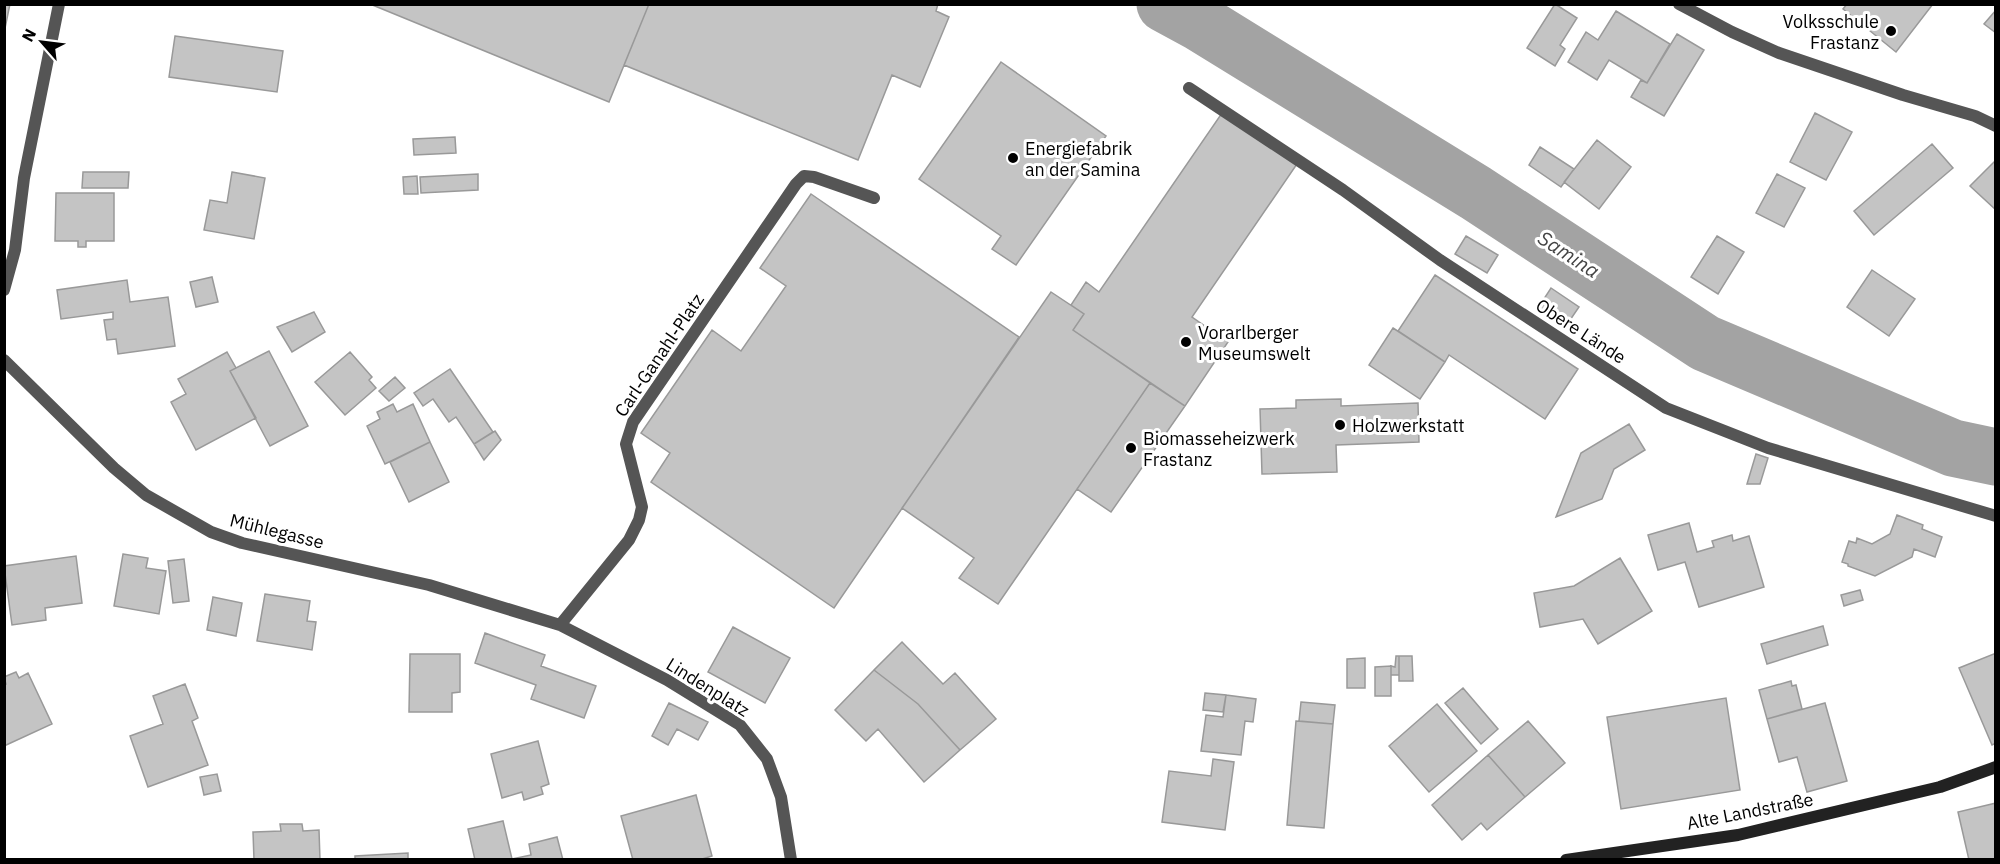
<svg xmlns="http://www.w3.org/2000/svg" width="2000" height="864" viewBox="0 0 2000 864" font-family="'IBM Plex Sans',sans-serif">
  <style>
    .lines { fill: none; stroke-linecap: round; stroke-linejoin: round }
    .river { stroke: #a3a3a3; stroke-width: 57 }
    .building { fill: #c4c4c4; stroke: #999; stroke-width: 1.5 }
    .minor { stroke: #555; stroke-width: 12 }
    .secondary { stroke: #222; stroke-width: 12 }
    .poi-dot { fill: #000; stroke: #fff; stroke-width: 2 }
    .labels { text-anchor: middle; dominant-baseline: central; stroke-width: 6; stroke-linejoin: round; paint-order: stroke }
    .poi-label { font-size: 18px; fill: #000; stroke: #fff; text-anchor: start }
    .street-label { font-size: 18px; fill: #000; stroke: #fff }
    .water-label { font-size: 20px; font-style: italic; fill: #444; stroke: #fff }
  </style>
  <rect width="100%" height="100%" fill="#fff"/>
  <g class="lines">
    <path class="river" d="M 1165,4 L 1200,23 L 1476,193 L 1705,343 L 1953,448 L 1996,457"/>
  </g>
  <path class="building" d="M 4,4 L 10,4 L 4,33 Z
    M 370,4 L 649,4 L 609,102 Z
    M 649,4 L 938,4 L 936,11 L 949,17 L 920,87 L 892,75 L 858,160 L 624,65 Z
    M 1555,4 L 1577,18 L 1560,45 L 1565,49 L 1555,66 L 1527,48 Z
    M 1847,4 L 1933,4 L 1896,52 L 1843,9 Z
    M 1996,10 L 1996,33 L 1984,24 Z
    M 1616,11 L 1670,44 L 1647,83 L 1609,60 L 1597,80 L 1568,62 L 1586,32 L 1598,40 Z
    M 1677,34 L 1704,50 L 1664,116 L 1631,97 L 1641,80 L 1647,83 Z
    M 175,36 L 283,51 L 277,92 L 169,77 Z
    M 1001,62 L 1106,136 L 1016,265 L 992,249 L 1001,236 L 919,179 Z
    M 1222,113 L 1297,164 L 1192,317 L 1228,342 L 1185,406 L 1073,330 L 1084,314 L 1071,305 L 1086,282 L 1099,292 Z
    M 1815,113 L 1852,132 L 1826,180 L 1790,162 Z
    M 455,137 L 456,153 L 414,155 L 413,139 Z
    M 1597,140 L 1631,167 L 1599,209 L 1564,182 Z
    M 1932,144 L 1953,168 L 1874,235 L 1854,211 Z
    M 1540,147 L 1574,169 L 1561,187 L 1529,165 Z
    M 1996,160 L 1996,210 L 1970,186 Z
    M 83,172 L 129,172 L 128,188 L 82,188 Z
    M 232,172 L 265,178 L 254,239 L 204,230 L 210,200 L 227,203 Z
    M 478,174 L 478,190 L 421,193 L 420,177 Z
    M 1777,174 L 1805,188 L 1784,227 L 1756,213 Z
    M 417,176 L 418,194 L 404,194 L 403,177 Z
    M 56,193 L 114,193 L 114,241 L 86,241 L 86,247 L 78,247 L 78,241 L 55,241 Z
    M 811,194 L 1019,337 L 834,608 L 651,482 L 670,453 L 641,433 L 712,330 L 741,351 L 786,286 L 760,268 Z
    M 1466,236 L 1498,255 L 1487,273 L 1455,254 Z
    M 1717,236 L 1744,252 L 1718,294 L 1691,277 Z
    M 1872,270 L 1915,299 L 1889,336 L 1847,307 Z
    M 1435,275 L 1578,369 L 1545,419 L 1449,355 L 1445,362 L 1398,331 Z
    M 212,277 L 218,302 L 196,307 L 190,282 Z
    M 127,280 L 130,302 L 168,297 L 175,346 L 118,354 L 116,339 L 107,340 L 104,320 L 113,319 L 113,312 L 61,319 L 57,290 Z
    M 1551,288 L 1579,307 L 1566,326 L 1538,308 Z
    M 1051,292 L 1084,314 L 1073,330 L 1150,383 L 998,604 L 959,578 L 974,558 L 902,508 Z
    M 314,312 L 325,332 L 292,352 L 277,327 Z
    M 1393,328 L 1445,362 L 1420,399 L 1369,365 Z
    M 269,351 L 308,426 L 270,446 L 230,371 Z
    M 227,352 L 236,368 L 230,371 L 256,418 L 196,450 L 171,402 L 186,394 L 178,379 Z
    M 350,352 L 372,377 L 369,380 L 376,388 L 345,415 L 315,382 Z
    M 450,369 L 493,432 L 474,444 L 456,417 L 449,422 L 433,399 L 423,406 L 414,393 Z
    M 395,377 L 405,388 L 389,401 L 379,391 Z
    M 1150,383 L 1185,406 L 1111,512 L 1077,489 Z
    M 1341,399 L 1341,406 L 1418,403 L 1419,442 L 1336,445 L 1337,472 L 1262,474 L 1260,409 L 1296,408 L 1296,400 Z
    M 393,404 L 397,412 L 413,404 L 430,442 L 385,464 L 367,426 L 380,419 L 377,412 Z
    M 1629,424 L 1645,450 L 1614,469 L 1602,499 L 1556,517 L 1581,453 Z
    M 495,431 L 501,440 L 484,460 L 474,444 Z
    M 430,442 L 449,482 L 409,502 L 390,462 Z
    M 1756,454 L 1768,458 L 1760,484 L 1747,484 Z
    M 1897,515 L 1923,525 L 1922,529 L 1942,537 L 1935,557 L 1914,549 L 1912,557 L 1875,576 L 1848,566 L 1848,564 L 1842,562 L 1849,541 L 1856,543 L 1857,538 L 1872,544 L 1890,534 Z
    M 1689,523 L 1697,552 L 1714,547 L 1712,541 L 1732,535 L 1733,541 L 1749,536 L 1764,587 L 1699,607 L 1685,562 L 1658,570 L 1648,535 Z
    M 123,554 L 148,558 L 146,568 L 166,571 L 159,614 L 114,606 Z
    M 76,556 L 82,603 L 45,608 L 46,620 L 12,625 L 4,566 Z
    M 1620,558 L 1652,611 L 1598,644 L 1583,619 L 1540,627 L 1534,593 L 1574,586 Z
    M 184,559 L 189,601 L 173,603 L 168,561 Z
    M 1860,590 L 1863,600 L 1844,606 L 1841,595 Z
    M 265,594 L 310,601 L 307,621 L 316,622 L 312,650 L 257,641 Z
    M 213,597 L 242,603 L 236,636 L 207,630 Z
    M 1823,626 L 1828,645 L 1767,664 L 1761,644 Z
    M 733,627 L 790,658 L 765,703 L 708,672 Z
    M 485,633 L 545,655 L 541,666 L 596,686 L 584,718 L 531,699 L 536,685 L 475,663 Z
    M 902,642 L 943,684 L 955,673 L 996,719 L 960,750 L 918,704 L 874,670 Z
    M 1996,653 L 1996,743 L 1992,745 L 1959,668 Z
    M 410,654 L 460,654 L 460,692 L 452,693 L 452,712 L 409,712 Z
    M 1396,656 L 1399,656 L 1399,675 L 1391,675 L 1391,666 L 1395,667 Z
    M 1399,656 L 1412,656 L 1413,681 L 1399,681 Z
    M 1365,658 L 1365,688 L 1347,688 L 1347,659 Z
    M 1391,666 L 1391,696 L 1375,696 L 1375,667 Z
    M 874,670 L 918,704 L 960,750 L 924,782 L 878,729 L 866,741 L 835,710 Z
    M 16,672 L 19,678 L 28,673 L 52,724 L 4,746 L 4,684 L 6,684 L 4,677 Z
    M 1791,681 L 1792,686 L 1796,685 L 1802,709 L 1767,719 L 1759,690 Z
    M 185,684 L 198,718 L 192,721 L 208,765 L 148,787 L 130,736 L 163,724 L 153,696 Z
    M 1463,688 L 1498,729 L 1481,744 L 1445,703 Z
    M 1205,693 L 1226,695 L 1223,712 L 1203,710 Z
    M 1226,695 L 1256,699 L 1253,722 L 1245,721 L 1241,755 L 1201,751 L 1206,715 L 1223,717 Z
    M 1726,698 L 1740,790 L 1621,809 L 1607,717 Z
    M 1301,702 L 1335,705 L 1333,724 L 1299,721 Z
    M 669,703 L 708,722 L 698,740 L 677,729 L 668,745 L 652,736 Z
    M 1825,703 L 1847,781 L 1807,792 L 1797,757 L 1779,762 L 1767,719 Z
    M 1437,704 L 1477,751 L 1429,792 L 1389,746 Z
    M 1296,721 L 1333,724 L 1324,828 L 1287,825 Z
    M 1528,721 L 1565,763 L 1525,797 L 1488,755 Z
    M 538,741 L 549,784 L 541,787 L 543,794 L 524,800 L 522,792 L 502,798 L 491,754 Z
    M 1488,755 L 1525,797 L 1487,830 L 1481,823 L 1462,840 L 1432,805 Z
    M 1213,759 L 1234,762 L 1225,830 L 1162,822 L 1169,771 L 1211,776 Z
    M 217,774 L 221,791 L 204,795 L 200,777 Z
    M 696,795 L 712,856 L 699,860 L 633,860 L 621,816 Z
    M 1996,803 L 1996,860 L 1969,860 L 1958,812 Z
    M 503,821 L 512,859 L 531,855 L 529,844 L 557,837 L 563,860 L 475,860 L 468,829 Z
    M 280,824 L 302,824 L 303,831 L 319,830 L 320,860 L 254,860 L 253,832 L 281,831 Z
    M 408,853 L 408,860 L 355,860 L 355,856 Z"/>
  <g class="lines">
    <path class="minor" d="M 1679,4 L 1732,32 L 1779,53 L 1903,95 L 1975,116 L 1996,126
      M 1189,88 L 1343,190 L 1440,260 L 1666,408 L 1768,448 L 1996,516
      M 4,290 L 15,250 L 24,178 L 59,4
      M 4,360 L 114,468 L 146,495 L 211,532 L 242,543 L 429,585 L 560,625 L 667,680 L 740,725 L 767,759 L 781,797 L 791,860
      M 560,625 L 629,540 L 639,520 L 642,507 L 626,444 L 633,422 L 796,184 L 804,176 L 814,177 L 874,198"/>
    <path class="secondary" d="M 1566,860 L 1738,835 L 1940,787 L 1996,767"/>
  </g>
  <g class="poi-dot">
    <circle cx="1891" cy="31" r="6"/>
    <circle cx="1013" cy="158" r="6"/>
    <circle cx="1186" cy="342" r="6"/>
    <circle cx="1340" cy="425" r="6"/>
    <circle cx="1131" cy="448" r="6"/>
  </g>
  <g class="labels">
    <g class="poi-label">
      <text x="1879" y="21" text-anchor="end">Volksschule<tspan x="1879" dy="21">Frastanz</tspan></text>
      <text x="1025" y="148">Energiefabrik<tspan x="1025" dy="21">an der Samina</tspan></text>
      <text x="1198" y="332">Vorarlberger<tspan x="1198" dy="21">Museumswelt</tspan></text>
      <text x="1352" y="425">Holzwerkstatt</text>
      <text x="1143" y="438">Biomasseheizwerk<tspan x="1143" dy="21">Frastanz</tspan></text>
    </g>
    <g class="street-label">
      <text transform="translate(1581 331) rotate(33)">Obere Lände</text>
      <text transform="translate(659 355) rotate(-56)">Carl-Ganahl-Platz</text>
      <text transform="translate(277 531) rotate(14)">Mühlegasse</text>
      <text transform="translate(708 687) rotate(32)">Lindenplatz</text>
      <text transform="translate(1750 811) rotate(-11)">Alte Landstraße</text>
    </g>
    <g class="water-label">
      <text transform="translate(1569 254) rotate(33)">Samina</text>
    </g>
  </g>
  <rect width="2000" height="864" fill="none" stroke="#000000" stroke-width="12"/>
  <g transform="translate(42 42) rotate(298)" stroke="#ffffff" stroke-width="4.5" paint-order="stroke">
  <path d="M0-4.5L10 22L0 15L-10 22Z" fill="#000000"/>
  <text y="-9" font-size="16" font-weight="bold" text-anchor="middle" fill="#000000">N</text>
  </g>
</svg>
